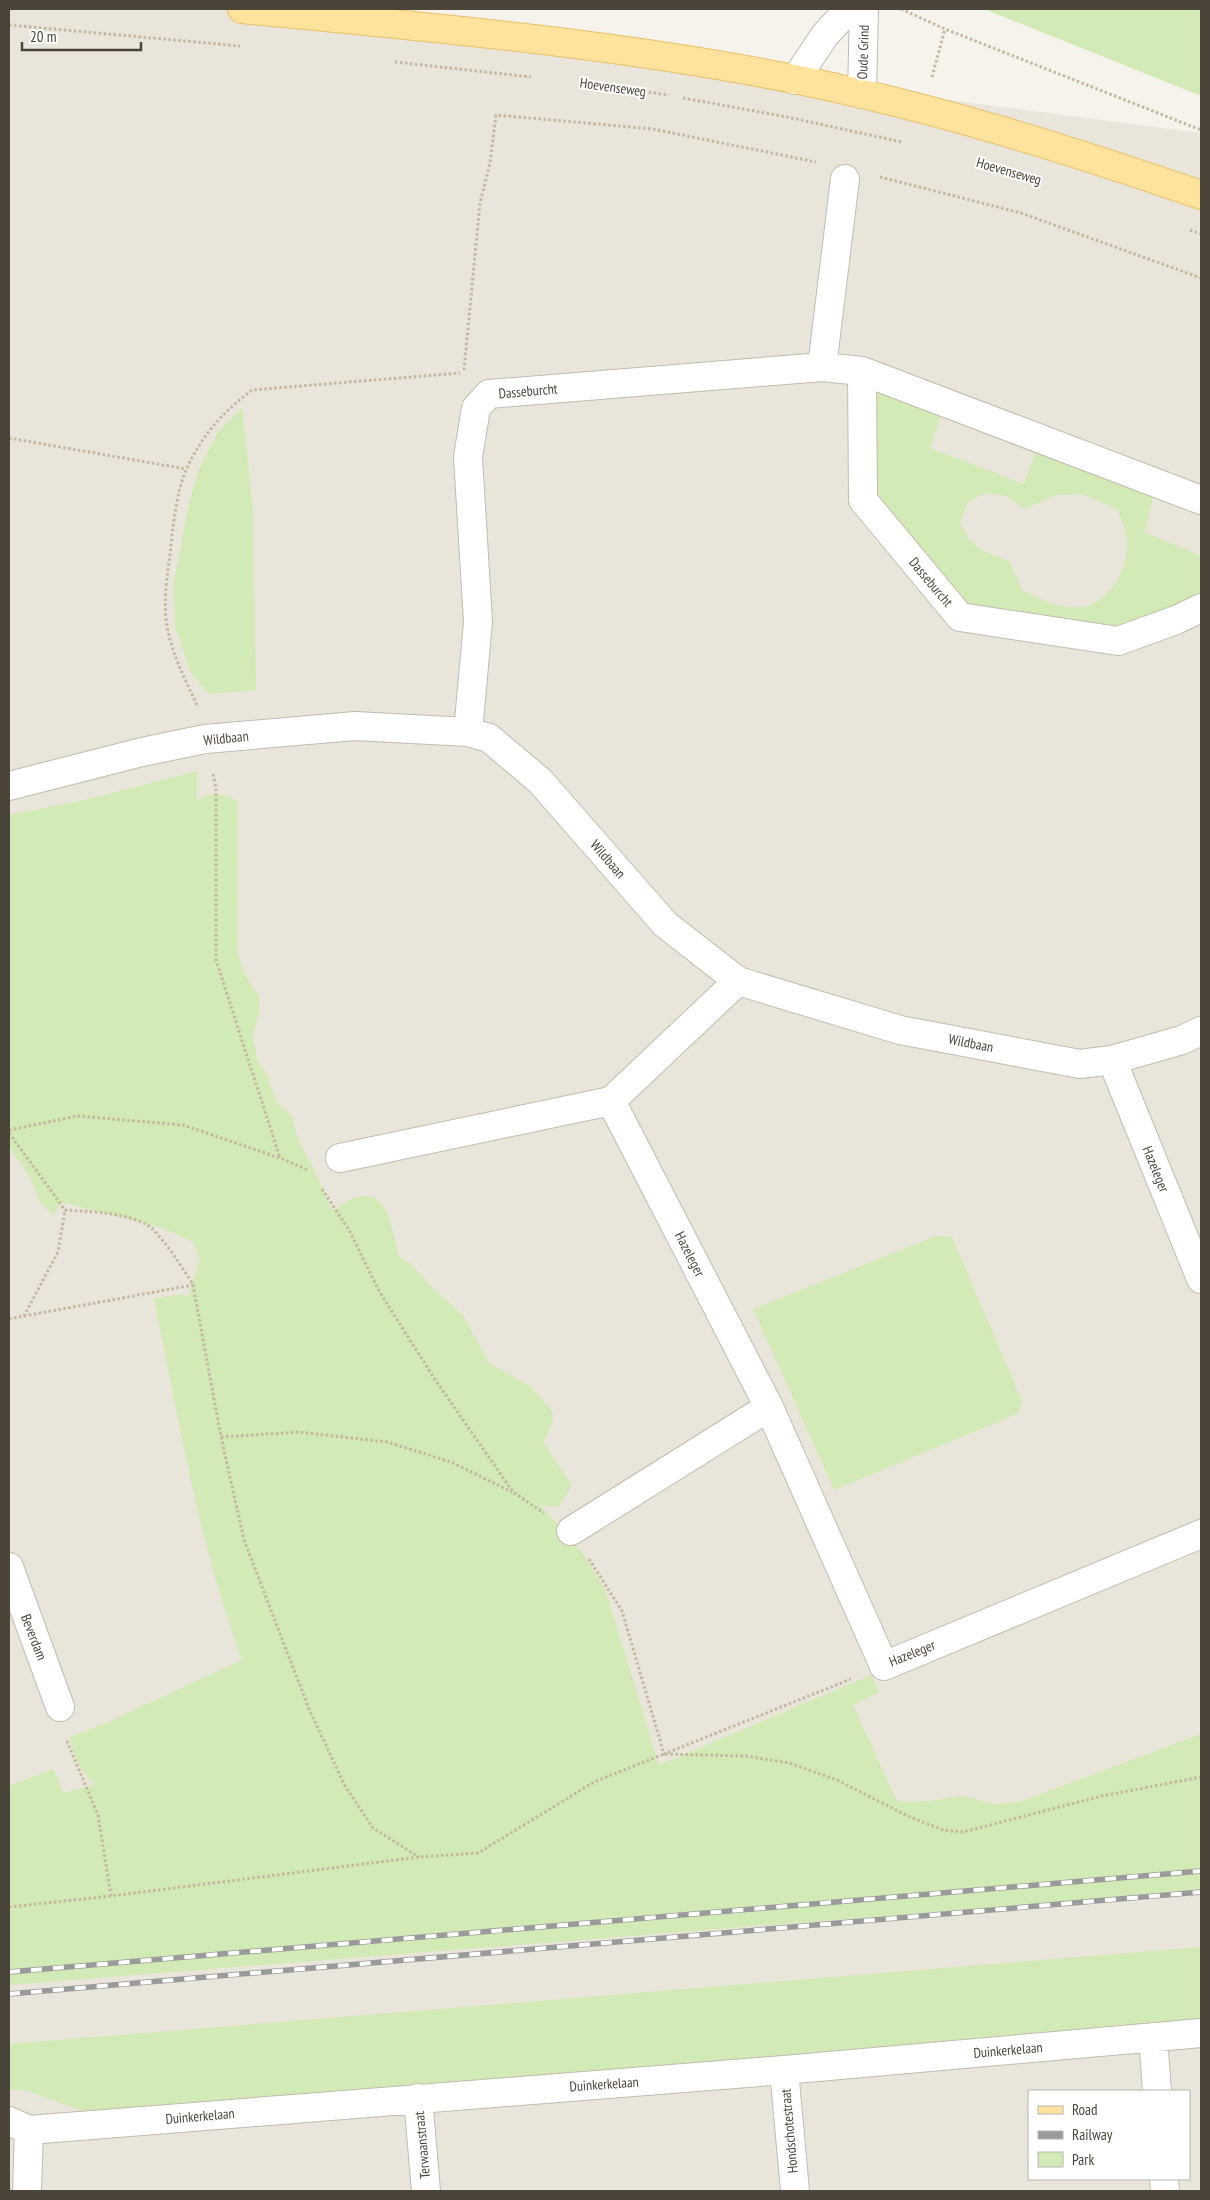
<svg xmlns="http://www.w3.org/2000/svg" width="1210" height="2200" viewBox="0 0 1210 2200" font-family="'PT Sans Narrow',sans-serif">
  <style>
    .residential { fill: #eae5da; fill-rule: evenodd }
    .green { fill: #d2eab5; fill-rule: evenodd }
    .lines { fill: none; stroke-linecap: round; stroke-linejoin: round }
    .minor-casing { stroke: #c2bbae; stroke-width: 30 }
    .major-casing { stroke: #e6c16a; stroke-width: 30 }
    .path { stroke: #c4b79f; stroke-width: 3; stroke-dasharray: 2.5 2.5; stroke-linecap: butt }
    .minor { stroke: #fff; stroke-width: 28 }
    .major { stroke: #ffe39c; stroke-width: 28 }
    .rail-casing { stroke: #9a9a9a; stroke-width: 5.5 }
    .rail { stroke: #fff; stroke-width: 4; stroke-dasharray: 11; stroke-linecap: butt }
    .labels { text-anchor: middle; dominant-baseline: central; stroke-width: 4; stroke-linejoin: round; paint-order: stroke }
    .street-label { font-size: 14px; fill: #4b4439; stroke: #fff }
  </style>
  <rect width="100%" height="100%" fill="#f6f3ec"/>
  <path class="residential" d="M 9,9 L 225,9 L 591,46 L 795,80 L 1201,133 L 1201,2191 L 9,2191 ZM 1029,2091 L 1189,2091 L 1189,2179 L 1029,2179 Z"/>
  <path class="green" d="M 984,9 L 1201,9 L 1201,96 Z
    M 867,389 L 941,415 L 930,448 L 1024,484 L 1036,451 L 1153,497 L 1145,532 L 1201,556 L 1201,601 L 1119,636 L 1071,628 L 960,601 L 868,489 ZM 985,493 L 1006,496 L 1024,509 L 1057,495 L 1083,494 L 1118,510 C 1121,519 1126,530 1127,539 C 1129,566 1111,603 1082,607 C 1061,610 1041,599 1023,591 L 1009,561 C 983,551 972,550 960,523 L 967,503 Z
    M 242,408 L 253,508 L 256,690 L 209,694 L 191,673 L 175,627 L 174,582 L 187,513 L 197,473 L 218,432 Z
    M 197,771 L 197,801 C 210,791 223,794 238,801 L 238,954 L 244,973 L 259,996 L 259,1011 L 253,1037 L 258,1063 L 269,1076 L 269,1082 L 277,1103 L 292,1116 L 298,1139 L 316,1173 L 332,1211 C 342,1206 352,1196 364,1196 C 390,1195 394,1238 399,1257 L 411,1264 L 434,1289 L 463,1315 L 489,1363 L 530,1386 L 553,1412 L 552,1424 L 543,1442 L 572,1486 L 558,1507 L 540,1505 L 585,1556 L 606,1592 L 659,1765 L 871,1675 L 879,1692 L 853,1705 L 897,1801 L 908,1802 L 929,1801 L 963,1796 L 993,1804 L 1019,1802 L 1201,1734 L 1201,1889 L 1077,1901 L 9,1985 L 9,1786 L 53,1769 L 64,1793 L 95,1784 C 81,1772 73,1756 70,1737 L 106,1723 L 242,1660 C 199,1544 179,1420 154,1299 L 180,1294 L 188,1296 L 200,1259 L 193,1242 L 160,1227 L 60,1202 L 54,1215 L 41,1204 L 30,1177 L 9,1146 L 9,815 L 84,800 Z
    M 936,1236 L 952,1237 L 1022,1401 L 1019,1413 L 834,1490 L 753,1309 Z
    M 1201,1947 L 1201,2021 L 92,2114 L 24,2090 L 9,2090 L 9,2044 Z"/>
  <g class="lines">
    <g class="minor-casing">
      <path id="minor" d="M 795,80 L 825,35 L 849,9
        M 862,94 L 864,9
        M 822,367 L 845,179
        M 862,371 L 863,500 L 960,617 L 1118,641 L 1176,620 L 1201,608
        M 468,732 L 478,622 L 468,457 L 476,408 L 489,394 L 822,367 L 862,371 L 1201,500
        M 9,786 L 142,752 L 205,739 L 355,726 L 468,732 L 489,738 L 540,781 L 665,924 L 738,981 L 900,1030 L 1080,1064 L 1112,1060 L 1182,1040 L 1201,1031
        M 1112,1060 L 1201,1279
        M 611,1101 L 769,1407 L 884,1666 L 1201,1534
        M 340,1158 L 611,1101 L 738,981
        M 571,1531 L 769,1407
        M 9,1567 L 60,1707
        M 1153,2037 L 1157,2091
        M 784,2070 L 795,2191
        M 418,2098 L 426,2191
        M 9,2121 L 29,2130 L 784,2070 L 1201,2033
        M 1164,2179 L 1165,2191
        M 27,2191 L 29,2130"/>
    </g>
    <g class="major-casing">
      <path id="major" d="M 242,9 C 427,27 612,43 794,79 C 933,107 1068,149 1201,195"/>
    </g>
    <path class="path" d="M 901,9 L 945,29 L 1201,130
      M 9,25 L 240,46
      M 395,62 L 531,77
      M 932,77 L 945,29
      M 619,88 L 669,95
      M 683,98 L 787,117 L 902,142
      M 880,177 L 1021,213 L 1201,278
      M 1190,230 L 1201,234
      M 464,370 L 480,203 L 490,163 L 496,115 L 653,129 L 816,162
      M 9,438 L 186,469
      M 197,705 C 185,679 172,654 167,626 C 163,603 167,577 170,554 C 173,528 176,491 187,468 C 202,435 224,411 252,390 L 460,373
      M 213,774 L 216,788 L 216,960 L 280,1158
      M 9,1130 L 77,1116 L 183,1125 L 280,1158 L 308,1170
      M 9,1133 L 65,1210 C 93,1212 120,1212 146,1224 C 158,1230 186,1272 193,1285 L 221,1437 L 244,1540 L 309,1709 L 345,1786 L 373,1828 L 419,1857
      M 322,1189 L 349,1230 L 379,1291 L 434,1378 L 513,1492 L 544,1513
      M 24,1316 L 193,1285
      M 9,1319 L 24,1316 L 58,1252 L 65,1210
      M 221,1437 L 299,1432 L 387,1442 L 451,1462 L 512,1492
      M 589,1559 L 622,1611 L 664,1754 L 851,1679
      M 67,1741 L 98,1815 L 111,1896
      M 9,1907 L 111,1896 L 419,1857 L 478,1853 L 594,1782 L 664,1754 L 745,1756 L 789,1763 L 837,1780 L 910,1817 L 943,1830 L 963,1832 L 1102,1796 L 1201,1777"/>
    <use href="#minor" class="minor"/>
    <use href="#major" class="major"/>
    <g class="rail-casing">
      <path id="rail" d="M 9,1972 L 1201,1871
        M 9,1994 L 1201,1892"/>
    </g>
    <use href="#rail" class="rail"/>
  </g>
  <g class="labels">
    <g class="street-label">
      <text transform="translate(863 52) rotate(-88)">Oude Grind</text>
      <text transform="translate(613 87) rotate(8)">Hoevenseweg</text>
      <text transform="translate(1009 171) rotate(16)">Hoevenseweg</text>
      <text transform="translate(528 391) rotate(-5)">Dasseburcht</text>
      <text transform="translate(931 582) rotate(50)">Dasseburcht</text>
      <text transform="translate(226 738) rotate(-6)">Wildbaan</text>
      <text transform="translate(608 859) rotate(49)">Wildbaan</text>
      <text transform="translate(971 1043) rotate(11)">Wildbaan</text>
      <text transform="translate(1156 1169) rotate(68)">Hazeleger</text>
      <text transform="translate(690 1254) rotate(63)">Hazeleger</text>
      <text transform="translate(34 1637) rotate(69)">Beverdam</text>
      <text transform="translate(912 1653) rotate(-22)">Hazeleger</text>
      <text transform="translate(1008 2050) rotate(-5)">Duinkerkelaan</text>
      <text transform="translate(604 2084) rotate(-4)">Duinkerkelaan</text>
      <text transform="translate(200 2116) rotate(-5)">Duinkerkelaan</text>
      <text transform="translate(789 2131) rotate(-95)">Hondschotestraat</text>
      <text transform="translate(422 2145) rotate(-95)">Terwaanstraat</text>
    </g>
  </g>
  <rect width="1210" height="2200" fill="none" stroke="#4b4439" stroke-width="20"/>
  <rect x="1028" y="2090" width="162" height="90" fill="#ffffff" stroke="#b7b4b0"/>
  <rect x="1038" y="2106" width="25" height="8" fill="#ffe39c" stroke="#b7b4b0"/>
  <text x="1072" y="2115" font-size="15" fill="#4b4439">Road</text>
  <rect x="1038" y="2131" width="25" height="8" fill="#9a9a9a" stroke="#b7b4b0"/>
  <text x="1072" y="2140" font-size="15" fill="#4b4439">Railway</text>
  <rect x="1038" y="2152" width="25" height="15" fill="#d2eab5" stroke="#b7b4b0"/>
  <text x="1072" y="2165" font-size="15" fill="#4b4439">Park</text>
  <path d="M22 42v8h119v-8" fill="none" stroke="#4b4439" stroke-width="2.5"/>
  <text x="30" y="42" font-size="15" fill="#4b4439" stroke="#ffffff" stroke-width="4" paint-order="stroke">20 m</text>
</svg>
